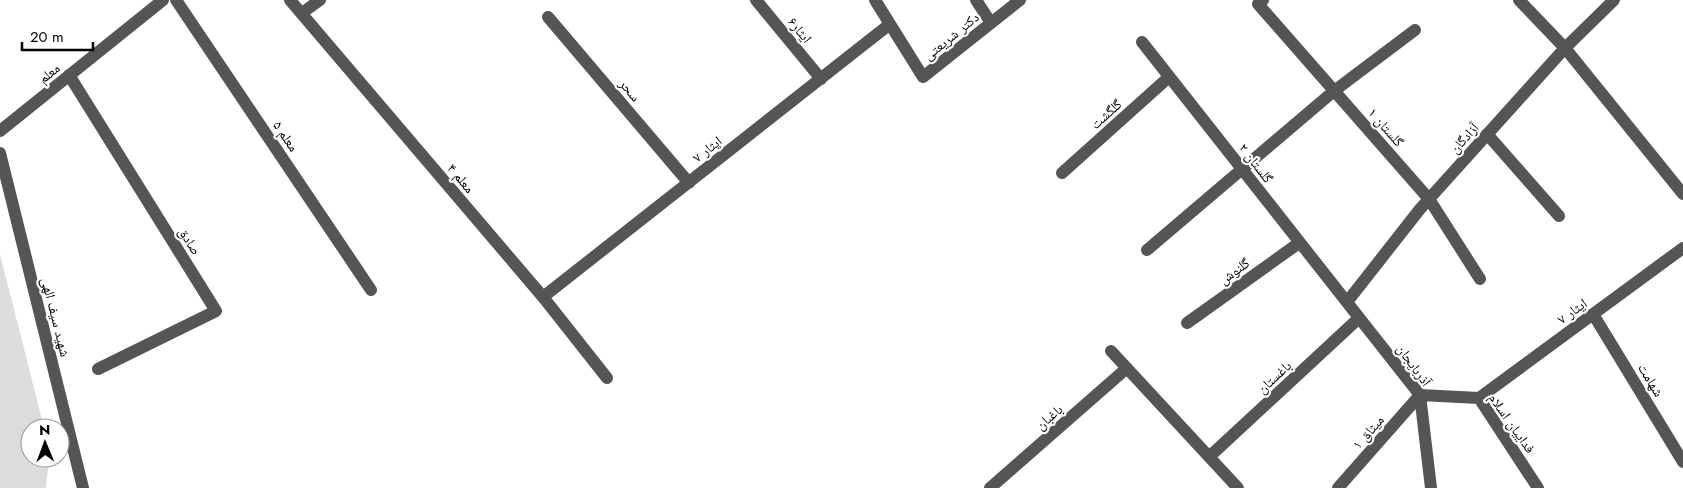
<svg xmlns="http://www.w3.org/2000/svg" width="1683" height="488" viewBox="0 0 1683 488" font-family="Jost,'Noto Naskh Arabic',sans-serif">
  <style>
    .green { fill: #dcdcdc }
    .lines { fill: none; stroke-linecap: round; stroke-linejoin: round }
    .minor { stroke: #555; stroke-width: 12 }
    .labels { text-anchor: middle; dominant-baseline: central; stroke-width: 4.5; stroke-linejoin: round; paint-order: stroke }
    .street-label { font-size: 14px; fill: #000; stroke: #fff }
  </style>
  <rect width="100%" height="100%" fill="#fff"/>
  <path class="green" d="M 0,254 L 44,428 L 30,428 L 30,458 L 49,458 L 46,488 L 0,488 Z"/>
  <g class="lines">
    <path class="minor" d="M 176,0 L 371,290
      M 290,0 L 543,297 L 607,378
      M 756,0 L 821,79
      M 875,0 L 923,77 L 1020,0
      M 976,0 L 991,23
      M 1263,0 L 1258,4 L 1429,199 L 1480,279
      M 1614,0 L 1565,48 L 1683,194
      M 302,13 L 320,0
      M 548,17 L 689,183
      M 1142,42 L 1420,395 L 1431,488
      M 69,75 L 216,311 L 98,369
      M 0,131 L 163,0
      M 1487,134 L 1559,216
      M 0,153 L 83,488
      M 1062,173 L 1169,77
      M 1147,250 L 1334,91 L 1415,30
      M 543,297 L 890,24
      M 1347,302 L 1420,209 L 1565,48 L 1519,0
      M 1593,314 L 1683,462
      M 1187,323 L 1299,243
      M 1111,351 L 1238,488
      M 1479,398 L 1683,248
      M 1209,457 L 1359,318
      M 990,488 L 1127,368
      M 1338,488 L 1420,395 L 1479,398 L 1538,488"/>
  </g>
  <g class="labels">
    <g class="street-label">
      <text transform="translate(800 30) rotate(51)">ایثار۶</text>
      <text transform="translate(951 36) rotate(-39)">دکتر شریعتی</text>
      <text transform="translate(49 73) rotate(-39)">معلم</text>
      <text transform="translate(630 90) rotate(50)">سحر</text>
      <text transform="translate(1106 114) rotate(-42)">گلگشت</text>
      <text transform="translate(1386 127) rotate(49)">گلستان ۱</text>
      <text transform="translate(286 136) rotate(56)">معلم ۵</text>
      <text transform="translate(1464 138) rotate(-48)">آزادگان</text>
      <text transform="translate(707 149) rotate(-38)">ایثار ۷</text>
      <text transform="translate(1256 163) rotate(52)">گلستان ۲</text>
      <text transform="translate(461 178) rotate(50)">معلم ۴</text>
      <text transform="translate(190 241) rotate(58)">صادق</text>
      <text transform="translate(1234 271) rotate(-36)">گلنوش</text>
      <text transform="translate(1572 311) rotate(-36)">ایثار ۷</text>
      <text transform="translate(56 317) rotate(76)">شهید سیف الهی</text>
      <text transform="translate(1414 365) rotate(54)">آذربایجان</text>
      <text transform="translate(1274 377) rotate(-43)">باغستان</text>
      <text transform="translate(1651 380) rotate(59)">شهامت</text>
      <text transform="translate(1049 417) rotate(-41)">باغبان</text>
      <text transform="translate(1512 423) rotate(55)">فداییان اسلام</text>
      <text transform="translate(1368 432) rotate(-49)">میثاق ۱</text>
    </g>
  </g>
  <g transform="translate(45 443) rotate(359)"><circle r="24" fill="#ffffff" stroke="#999999"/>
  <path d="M0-4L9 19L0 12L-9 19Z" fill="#000000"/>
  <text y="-8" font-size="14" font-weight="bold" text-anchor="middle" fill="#000000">N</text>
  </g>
  <path d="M22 42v8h71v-8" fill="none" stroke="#000000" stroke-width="2.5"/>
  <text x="30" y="42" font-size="15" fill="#000000" stroke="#ffffff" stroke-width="4" paint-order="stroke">20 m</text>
</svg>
